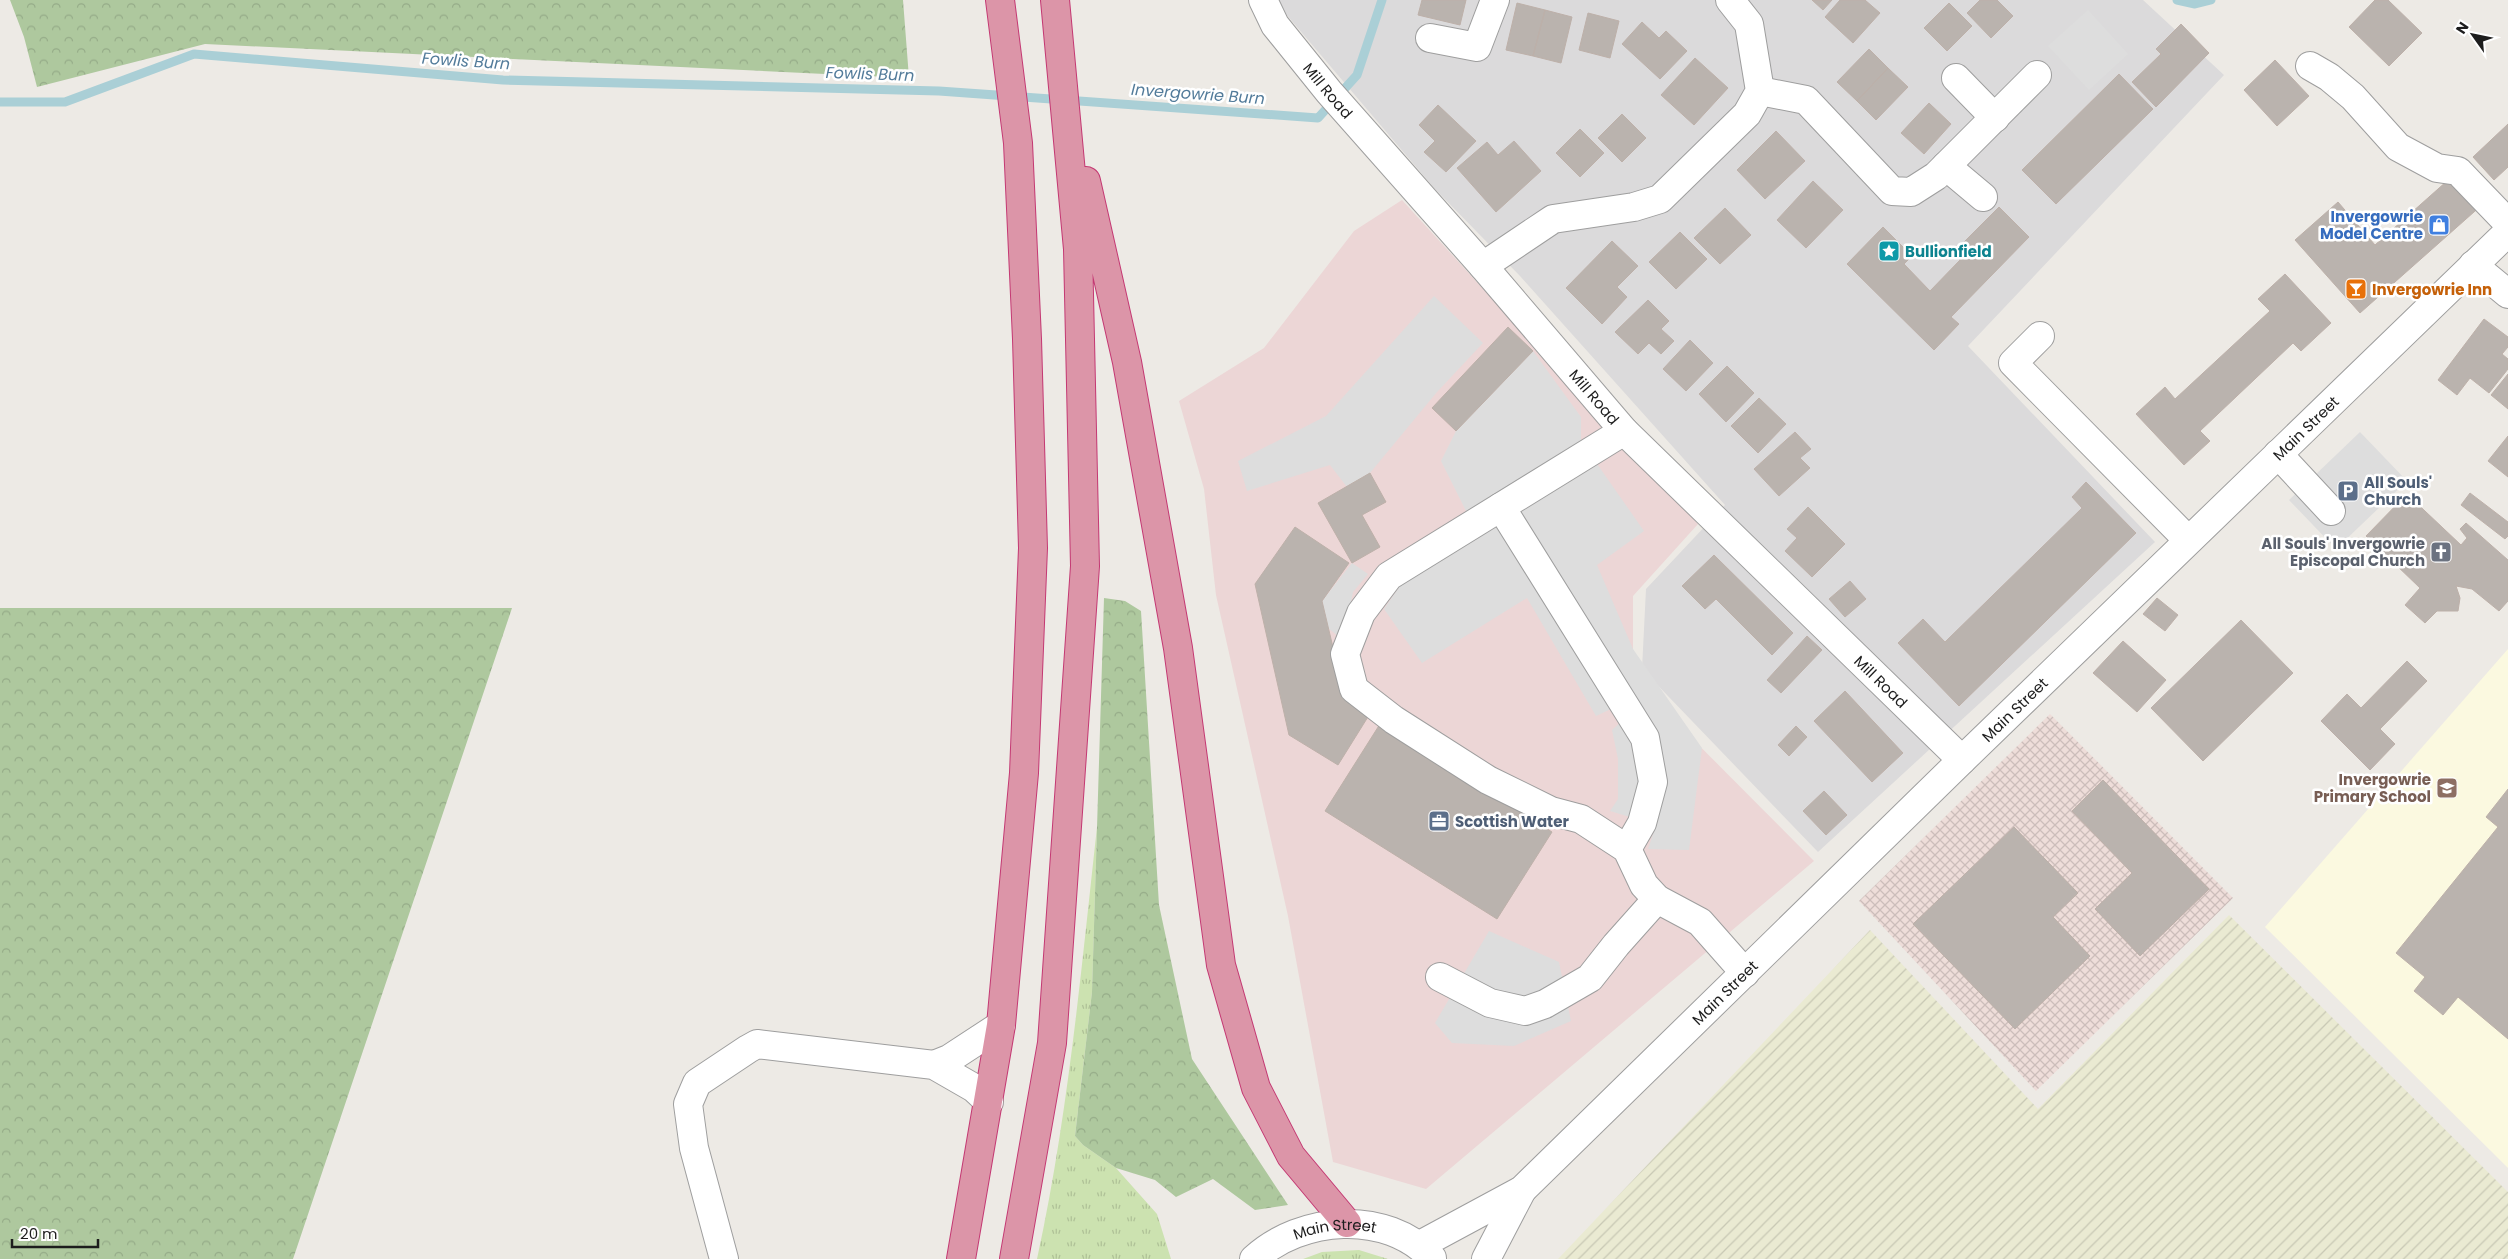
<svg xmlns="http://www.w3.org/2000/svg" width="2508" height="1259" viewBox="0 0 2508 1259" font-family="Poppins,sans-serif">
  <style>
    .residential { fill: #dbdadb }
    .commercial { fill: #ecd6d6 }
    .education { fill: #fbf9e0 }
    .military { fill: url(#military-cross-hatch) }
    .farmland { fill: url(#farmland-furrows) }
    .grass { fill: url(#grass-tufts) }
    .forest { fill: url(#forest-crowns) }
    .parking { fill: #ddd }
    .lines { fill: none; stroke-linecap: round; stroke-linejoin: round }
    .stream { stroke: #aacfd6; stroke-width: 9 }
    .building { fill: #bab3ae; stroke: #bdb0a9 }
    .minor-casing { stroke: #9e9e9e; stroke-width: 30 }
    .highway-casing { stroke: #c43973; stroke-width: 30 }
    .minor { stroke: #fff; stroke-width: 28 }
    .highway { stroke: #dc95a8; stroke-width: 28 }
    .labels { text-anchor: middle; dominant-baseline: central; stroke-width: 5; stroke-linejoin: round; paint-order: stroke }
    .street-label { font-size: 15px; fill: #1d1d1d; stroke: #fff }
    .shop-label { font-size: 15px; font-weight: bold; fill: #366cbe; stroke: #fff; text-anchor: end }
    .culture-label { font-size: 15px; font-weight: bold; fill: #0d838f; stroke: #fff; text-anchor: start }
    .food-label { font-size: 15px; font-weight: bold; fill: #c56008; stroke: #fff; text-anchor: start }
    .service-label { font-size: 15px; font-weight: bold; fill: #4e5e75; stroke: #fff; text-anchor: start }
    .worship-label { font-size: 15px; font-weight: bold; fill: #5b616d; stroke: #fff; text-anchor: end }
    .education-label { font-size: 15px; font-weight: bold; fill: #785e54; stroke: #fff; text-anchor: end }
    .water-label { font-size: 16px; font-style: italic; fill: #527b9a; stroke: #fff }
  </style>
  <defs>
    <pattern id="military-cross-hatch" width="8" height="8" patternUnits="userSpaceOnUse" patternTransform="scale(1.25)"><rect width="8" height="8" fill="#eeddd9"/><path d="M0 0l8 8M0 8l8-8" fill="none" stroke="#ccbdba"/></pattern>
    <pattern id="farmland-furrows" width="10" height="10" patternUnits="userSpaceOnUse" patternTransform="scale(1.25)"><rect width="10" height="10" fill="#eaead2"/><path d="M-1 1l2-2M0 10L10 0M9 11l2-2" fill="none" stroke="#c8c8b4"/></pattern>
    <pattern id="grass-tufts" width="24" height="20" patternUnits="userSpaceOnUse" patternTransform="scale(1.25)"><rect width="24" height="20" fill="#cce2b0"/><path d="M3 7l-1-3M5 7V3M7 7l1-3M15 17l-1-3M17 17v-4M19 17l1-3" fill="none" stroke="#afc197"/></pattern>
    <pattern id="forest-crowns" width="20" height="18" patternUnits="userSpaceOnUse" patternTransform="scale(1.25)"><rect width="20" height="18" fill="#aec89e"/><path d="M2 6a3 3 0 1 1 6 0M12 15a3 3 0 1 1 6 0" fill="none" stroke="#95ab88"/></pattern>
  </defs>
  <rect width="100%" height="100%" fill="#edeae5"/>
  <path class="residential" d="M 1274,0 L 2143,0 L 2224,75 L 1968,346 L 2155,542 L 1818,852 L 1642,669 L 1646,589 L 1725,505 L 1520,276 L 1434,188 Z"/>
  <path class="commercial" d="M 1402,200 L 1698,524 L 1633,596 L 1633,679 L 1814,861 L 1426,1189 L 1333,1162 L 1288,916 L 1216,595 L 1204,489 L 1179,401 L 1264,348 L 1354,231 Z"/>
  <path class="education" d="M 2508,649 L 2508,1168 L 2265,927 Z"/>
  <path class="military" d="M 2050,714 L 2233,898 L 2036,1091 L 1859,901 Z"/>
  <path class="farmland" d="M 2229,915 L 2508,1192 L 2508,1259 L 1558,1259 L 1870,930 L 2038,1109 Z"/>
  <path class="grass" d="M 1097,827 L 1092,992 L 1075,1136 L 1083,1145 L 1116,1168 L 1157,1214 L 1171,1259 L 1037,1259 C 1068,1117 1081,971 1097,827 Z
    M 1359,1250 L 1388,1259 L 1303,1259 L 1322,1252 Z"/>
  <path class="forest" d="M 10,0 L 903,0 L 909,78 L 205,44 L 37,87 L 24,37 Z
    M 1104,598 L 1125,601 L 1141,611 L 1159,905 L 1192,1059 L 1288,1205 L 1255,1210 L 1213,1179 L 1176,1197 L 1155,1180 L 1116,1168 L 1083,1145 L 1075,1136 L 1092,992 Z
    M 0,608 L 512,608 L 293,1259 L 0,1259 Z"/>
  <path class="parking" d="M 2088,10 L 2128,54 L 2089,90 L 2048,46 Z
    M 1434,296 L 1483,343 L 1437,392 L 1370,473 L 1347,487 L 1330,465 L 1247,491 L 1238,461 L 1326,416 Z
    M 1533,351 L 1581,417 L 1581,441 L 1644,531 L 1597,565 L 1633,649 L 1702,748 L 1689,850 L 1648,849 L 1656,825 L 1610,811 L 1618,799 L 1618,759 L 1612,730 L 1622,721 L 1611,709 L 1596,716 L 1527,598 L 1422,663 L 1384,609 L 1404,580 L 1480,532 L 1466,511 L 1441,461 L 1456,431 Z
    M 2360,432 L 2407,481 L 2336,549 L 2289,500 Z
    M 1352,563 L 1368,574 L 1353,592 L 1343,640 L 1328,628 L 1322,601 Z
    M 1489,931 L 1559,962 L 1571,1021 L 1514,1046 L 1452,1043 L 1435,1023 Z"/>
  <g class="lines">
    <path class="stream" d="M 2177,0 L 2195,4 L 2211,0
      M 0,102 L 65,102 L 194,54 L 503,80 L 939,91 L 1318,118 L 1357,75 L 1382,0"/>
  </g>
  <path class="building" d="M 1422,0 L 1466,0 L 1460,25 L 1418,15 Z
    M 1812,0 L 1832,0 L 1823,10 Z
    M 1840,0 L 1865,0 L 1880,13 L 1853,43 L 1825,17 Z
    M 1980,0 L 1997,0 L 2013,16 L 1991,38 L 1967,13 Z
    M 2375,0 L 2388,0 L 2422,33 L 2389,66 L 2349,27 Z
    M 1517,3 L 1545,10 L 1533,56 L 1506,50 Z
    M 1949,3 L 1972,26 L 1947,51 L 1924,28 Z
    M 1545,10 L 1572,17 L 1561,63 L 1533,56 Z
    M 1588,13 L 1619,21 L 1610,58 L 1579,50 Z
    M 1642,22 L 1659,38 L 1666,31 L 1687,51 L 1660,79 L 1622,44 Z
    M 2181,24 L 2209,53 L 2156,107 L 2132,82 L 2161,54 L 2156,49 Z
    M 1869,49 L 1888,68 L 1857,101 L 1837,82 Z
    M 1695,58 L 1728,88 L 1694,125 L 1661,95 Z
    M 2275,60 L 2309,96 L 2277,126 L 2244,90 Z
    M 1888,68 L 1908,87 L 1876,120 L 1857,101 Z
    M 2119,74 L 2153,109 L 2056,204 L 2022,170 Z
    M 1929,103 L 1951,124 L 1924,154 L 1901,133 Z
    M 1438,105 L 1476,141 L 1446,172 L 1424,152 L 1435,141 L 1419,125 Z
    M 1622,114 L 1646,138 L 1622,162 L 1598,138 Z
    M 2508,124 L 2508,167 L 2494,180 L 2473,157 Z
    M 1580,129 L 1604,153 L 1580,177 L 1556,153 Z
    M 1776,131 L 1805,161 L 1765,199 L 1737,170 Z
    M 1514,141 L 1541,171 L 1496,212 L 1457,168 L 1487,142 L 1498,155 Z
    M 2456,173 L 2483,204 L 2360,313 L 2295,240 L 2338,202 L 2375,245 Z
    M 1813,181 L 1843,210 L 1806,248 L 1777,220 Z
    M 1999,207 L 2029,237 L 1951,317 L 1959,324 L 1934,350 L 1847,264 L 1883,227 L 1912,256 L 1904,264 L 1930,291 L 1960,260 L 1953,253 Z
    M 1725,208 L 1751,235 L 1720,264 L 1694,238 Z
    M 1680,232 L 1707,259 L 1676,289 L 1649,262 Z
    M 1612,241 L 1638,266 L 1617,287 L 1627,297 L 1602,324 L 1566,288 Z
    M 2285,274 L 2331,323 L 2301,351 L 2293,343 L 2200,431 L 2210,441 L 2184,465 L 2136,414 L 2165,387 L 2175,399 L 2270,311 L 2258,299 Z
    M 1648,300 L 1669,321 L 1661,329 L 1674,341 L 1661,354 L 1649,343 L 1638,354 L 1615,332 Z
    M 2484,319 L 2508,337 L 2508,347 L 2502,354 L 2508,359 L 2508,369 L 2489,393 L 2470,378 L 2457,395 L 2438,380 Z
    M 1508,327 L 1533,351 L 1456,431 L 1432,408 Z
    M 1690,340 L 1713,363 L 1686,391 L 1663,369 Z
    M 1727,366 L 1754,393 L 1726,422 L 1699,394 Z
    M 2508,374 L 2508,409 L 2491,395 Z
    M 1759,398 L 1786,424 L 1758,453 L 1731,426 Z
    M 1795,432 L 1811,449 L 1800,458 L 1810,468 L 1779,496 L 1754,469 Z
    M 2508,436 L 2508,477 L 2488,461 Z
    M 1370,473 L 1386,502 L 1362,515 L 1380,547 L 1352,563 L 1318,503 Z
    M 2086,482 L 2136,533 L 1959,706 L 1898,643 L 1923,619 L 1945,642 L 2082,508 L 2072,497 Z
    M 2470,493 L 2508,522 L 2508,536 L 2505,539 L 2461,505 Z
    M 2407,494 L 2461,545 L 2467,538 L 2460,529 L 2466,523 L 2508,560 L 2508,601 L 2499,611 L 2472,589 L 2456,586 L 2460,598 L 2458,611 L 2437,611 L 2425,623 L 2405,605 L 2420,588 L 2366,536 Z
    M 1808,507 L 1845,544 L 1812,577 L 1785,551 L 1797,538 L 1787,529 Z
    M 1295,527 L 1349,563 L 1322,601 L 1344,694 L 1371,712 L 1338,765 L 1289,735 L 1255,584 Z
    M 1714,555 L 1793,633 L 1772,655 L 1716,599 L 1705,609 L 1682,586 Z
    M 1850,581 L 1866,599 L 1845,617 L 1829,599 Z
    M 2157,598 L 2178,615 L 2165,631 L 2143,614 Z
    M 2241,620 L 2293,673 L 2203,761 L 2151,708 Z
    M 1807,636 L 1822,650 L 1781,693 L 1767,680 Z
    M 2123,641 L 2166,680 L 2137,712 L 2093,673 Z
    M 2407,661 L 2427,681 L 2380,729 L 2395,744 L 2370,770 L 2321,721 L 2347,694 L 2361,708 Z
    M 1845,691 L 1903,753 L 1872,782 L 1814,721 Z
    M 1380,724 L 1552,832 L 1497,919 L 1325,811 Z
    M 1796,726 L 1807,737 L 1789,756 L 1778,745 Z
    M 2103,780 L 2209,889 L 2140,956 L 2095,909 L 2132,873 L 2072,811 Z
    M 2508,789 L 2508,1039 L 2458,997 L 2443,1015 L 2414,991 L 2425,977 L 2396,953 L 2498,827 L 2486,817 Z
    M 1824,791 L 1847,815 L 1826,835 L 1803,811 Z
    M 2014,827 L 2078,893 L 2053,917 L 2090,956 L 2015,1029 L 1913,924 Z"/>
  <g class="lines">
    <g class="minor-casing">
      <g id="minor">
        <path id="s1" d="M 1263,0 L 1275,25 L 1329,92 L 1483,266 L 1624,431 L 1962,760"/>
        <path d="M 1430,38 L 1477,47 L 1495,0"/>
        <path d="M 2310,66 L 2329,77 L 2353,97 L 2398,147 L 2437,168 L 2458,171 L 2508,223"/>
        <path d="M 1956,78 L 1995,118"/>
        <path d="M 1760,91 L 1806,100 L 1892,191 L 1911,192 L 1936,176 L 2037,75"/>
        <path d="M 1946,166 L 1983,197"/>
        <path d="M 2473,265 L 2508,294"/>
        <path d="M 1483,266 L 1553,219 L 1634,207 L 1660,199 L 1747,114 L 1760,91 L 1749,24 L 1730,0"/>
        <path d="M 2040,336 L 2013,363 L 2188,540"/>
        <path d="M 1624,431 L 1389,576 L 1361,613 L 1345,654 L 1354,689 L 1394,720 L 1488,780 L 1551,811 L 1581,819 L 1627,849 L 1644,885 L 1657,899 L 1700,922 L 1745,973"/>
        <path d="M 2278,454 L 2331,511"/>
        <path d="M 1501,507 L 1645,738 L 1653,782 L 1642,823 L 1627,849"/>
        <path d="M 1440,977 L 1490,1003 L 1525,1011 L 1545,1004 L 1590,978 L 1616,945 L 1657,899"/>
        <path d="M 934,1065 L 949,1059 L 1001,1025"/>
        <path id="s2" d="M 1420,1245 L 1522,1190 L 1962,760 L 2508,232"/>
        <path d="M 724,1259 L 694,1148 L 688,1104 L 697,1083 L 748,1049 L 757,1044 L 934,1065 L 974,1088 L 989,1102"/>
        <path id="s3" d="M 1254,1259 C 1301,1216 1386,1209 1432,1258"/>
        <path d="M 1486,1259 L 1522,1190"/>
      </g>
    </g>
    <g class="highway-casing">
      <path id="highway" d="M 1086,181 L 1127,362 L 1178,648 L 1221,965 L 1256,1088 L 1291,1156 L 1347,1223
        M 961,1259 L 1001,1025 L 1024,773 L 1033,548 L 1027,339 L 1018,143 L 1000,0
        M 1014,1259 L 1052,1043 L 1085,566 L 1078,249 L 1055,0"/>
    </g>
    <use href="#minor" class="minor"/>
    <use href="#highway" class="highway"/>
  </g>
  <defs>
    <g id="shop-square" transform="scale(1.125)"><rect x="-9" y="-9" width="18" height="18" rx="4" fill="#3f7fe0" stroke="#fff"/><path d="M-5-2.5h2.3a2.7 3.5 0 0 1 5.4 0H5L5.5 6h-11ZM-1.5-2.5h3a1.5 2.3 0 0 0-3 0Z" fill="#fff"/></g>
    <g id="sight-square" transform="scale(1.125)"><rect x="-9" y="-9" width="18" height="18" rx="4" fill="#0f9aa8" stroke="#fff"/><path d="M0-6L1.8-2.2L6-1.7L2.9 1.2L3.7 5.4L0 3.3L-3.7 5.4L-2.9 1.2L-6-1.7L-1.8-2.2Z" fill="#fff"/></g>
    <g id="bar-square" transform="scale(1.125)"><rect x="-9" y="-9" width="18" height="18" rx="4" fill="#e8710a" stroke="#fff"/><path d="M-6-5H6L.8 .8V4.5H3.5V6h-7V4.5H-.8V.8Z" fill="#fff"/></g>
    <g id="parking-square" transform="scale(1.125)"><rect x="-9" y="-9" width="18" height="18" rx="4" fill="#5c6f8a" stroke="#fff"/><path d="M-3.5-5.5H1a3.5 3.5 0 0 1 0 7H-1V5.5H-3.5ZM-1-3.4V-.6H.8a1.4 1.4 0 0 0 0-2.8Z" fill="#fff"/></g>
    <g id="church-square" transform="scale(1.125)"><rect x="-9" y="-9" width="18" height="18" rx="4" fill="#6b7280" stroke="#fff"/><path d="M-1.2-6h2.4v3.5h3.3v2.4h-3.3V6h-2.4V-.1h-3.3v-2.4h3.3Z" fill="#fff"/></g>
    <g id="school-square" transform="scale(1.125)"><rect x="-9" y="-9" width="18" height="18" rx="4" fill="#8d6e63" stroke="#fff"/><path d="M0-5L7-2L0 1L-7-2ZM-4 1L0 2.5L4 1V4Q0 6-4 4Z" fill="#fff"/></g>
    <g id="office-square" transform="scale(1.125)"><rect x="-9" y="-9" width="18" height="18" rx="4" fill="#5c6f8a" stroke="#fff"/><path d="M-6-3h4V-5.5h4V-3h4V5H-6ZM-1-4.5V-3h2v-1.5ZM-6 0V1H6V0Z" fill="#fff"/></g>
  </defs>
  <g fill-rule="evenodd">
    <use href="#shop-square" x="2439" y="225"/>
    <use href="#sight-square" x="1889" y="251"/>
    <use href="#bar-square" x="2356" y="289"/>
    <use href="#parking-square" x="2348" y="491"/>
    <use href="#church-square" x="2441" y="552"/>
    <use href="#school-square" x="2447" y="788"/>
    <use href="#office-square" x="1439" y="821"/>
  </g>
  <g class="labels">
    <g class="street-label">
      <text stroke="none"><textPath href="#s1" startOffset="112">Mill Road</textPath></text>
      <text stroke="none"><textPath href="#s1" startOffset="518">Mill Road</textPath></text>
      <text stroke="none"><textPath href="#s2" startOffset="1209">Main Street</textPath></text>
      <text stroke="none"><textPath href="#s1" startOffset="922">Mill Road</textPath></text>
      <text stroke="none"><textPath href="#s2" startOffset="804">Main Street</textPath></text>
      <text stroke="none"><textPath href="#s2" startOffset="399">Main Street</textPath></text>
      <text stroke="none"><textPath href="#s3" startOffset="89">Main Street</textPath></text>
    </g>
    <g class="shop-label">
      <text x="2423" y="216">Invergowrie<tspan x="2423" dy="17">Model Centre</tspan></text>
    </g>
    <g class="culture-label">
      <text x="1905" y="251">Bullionfield</text>
    </g>
    <g class="food-label">
      <text x="2372" y="289">Invergowrie Inn</text>
    </g>
    <g class="service-label">
      <text x="2364" y="482">All Souls'<tspan x="2364" dy="17">Church</tspan></text>
      <text x="1455" y="821">Scottish Water</text>
    </g>
    <g class="worship-label">
      <text x="2425" y="543">All Souls' Invergowrie<tspan x="2425" dy="17">Episcopal Church</tspan></text>
    </g>
    <g class="education-label">
      <text x="2431" y="779">Invergowrie<tspan x="2431" dy="17">Primary School</tspan></text>
    </g>
    <g class="water-label">
      <text transform="translate(466 61) rotate(4)">Fowlis Burn</text>
      <text transform="translate(870 74) rotate(2)">Fowlis Burn</text>
      <text transform="translate(1198 94) rotate(4)">Invergowrie Burn</text>
    </g>
  </g>
  <g transform="translate(2473 35) rotate(303)" stroke="#ffffff" stroke-width="4" paint-order="stroke">
  <path d="M0-4L9 19L0 12L-9 19Z" fill="#1d1d1d"/>
  <text y="-8" font-size="14" font-weight="bold" text-anchor="middle" fill="#1d1d1d">N</text>
  </g>
  <path d="M12 1239v8h86v-8" fill="none" stroke="#1d1d1d" stroke-width="2.5"/>
  <text x="20" y="1239" font-size="15" fill="#1d1d1d" stroke="#ffffff" stroke-width="4" paint-order="stroke">20 m</text>
</svg>
